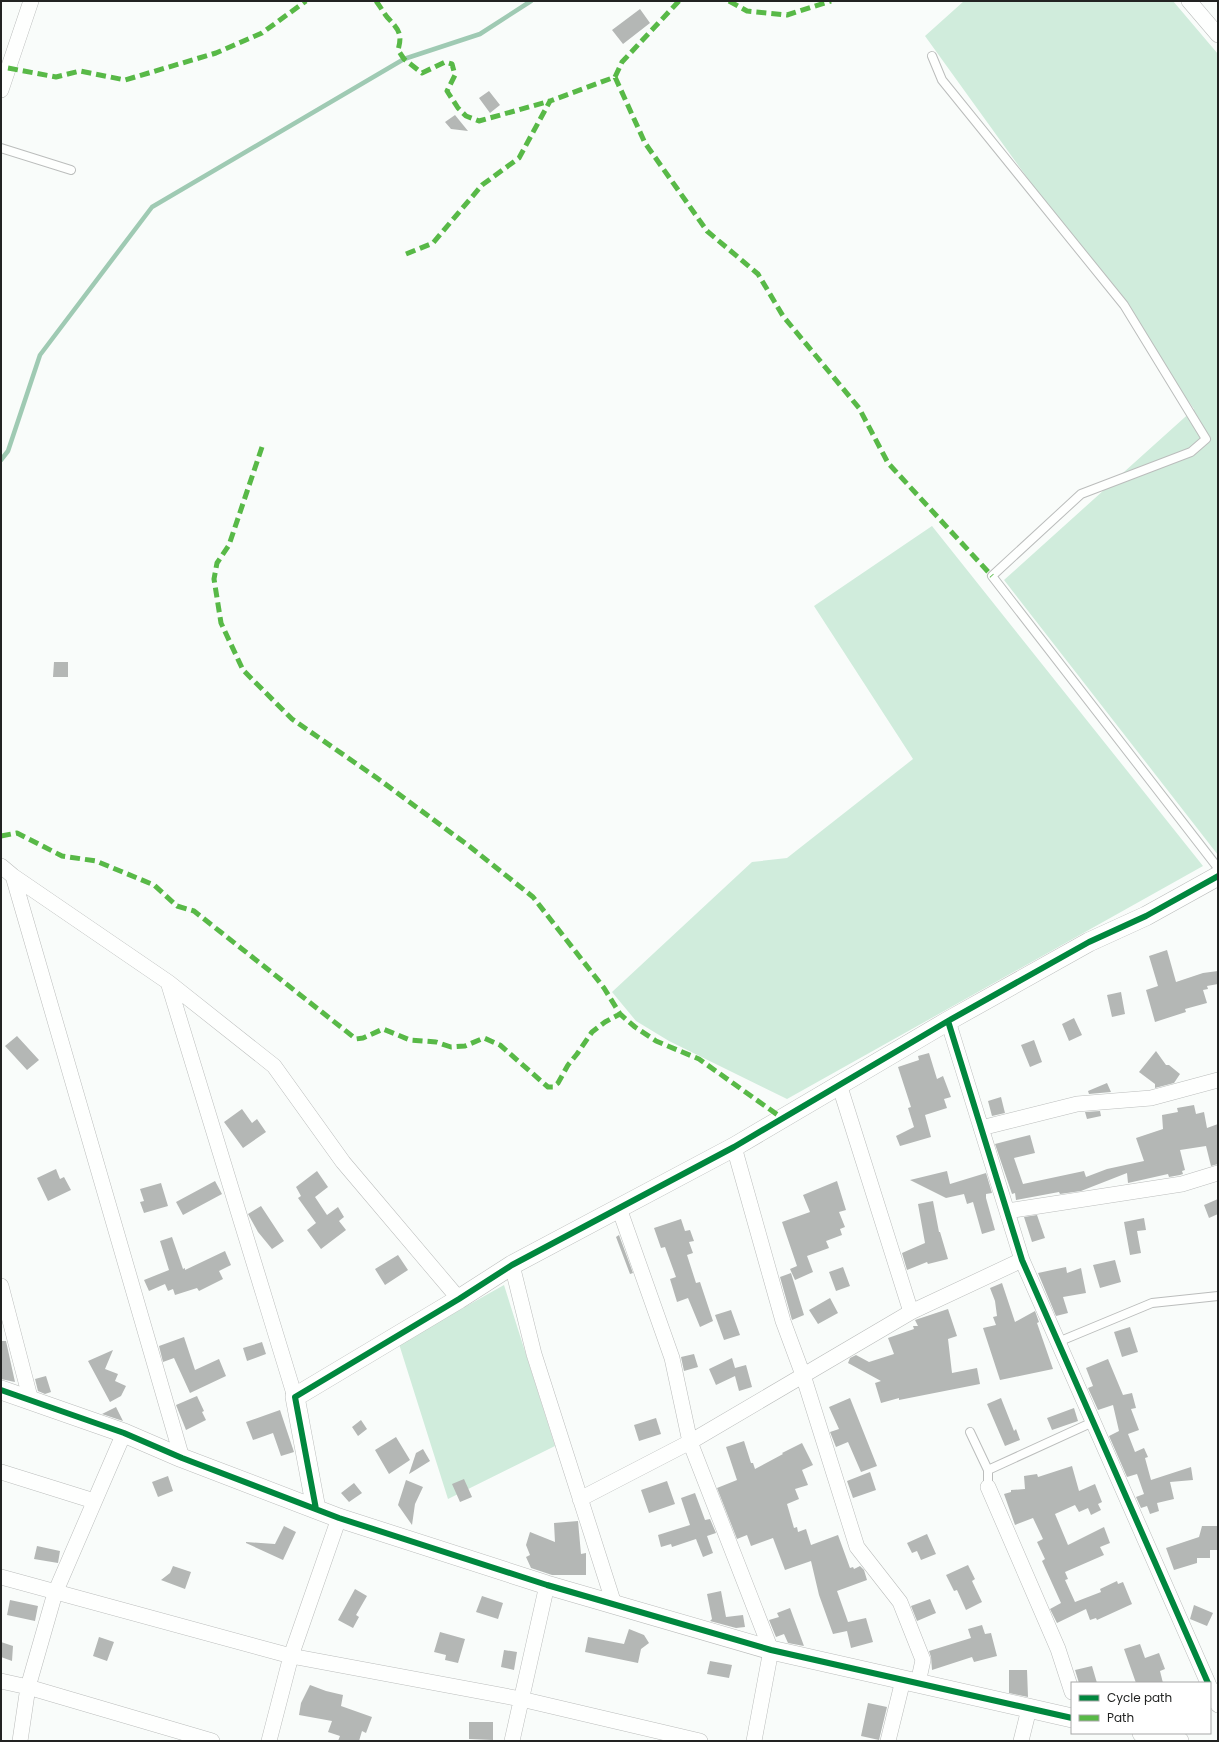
<svg xmlns="http://www.w3.org/2000/svg" width="1219" height="1742" viewBox="0 0 1219 1742" font-family="Poppins,sans-serif">
  <style>
    .green { fill: #d0ecdc }
    .lines { fill: none; stroke-linecap: round; stroke-linejoin: round }
    .stream { stroke: #9fcab3; stroke-width: 4.5 }
    .building { fill: #b4b7b5 }
    .service-casing { stroke: #bbbdbc; stroke-width: 10 }
    .minor-casing { stroke: #bbbdbc; stroke-width: 16 }
    .tertiary-casing { stroke: #bbbdbc; stroke-width: 20 }
    .service { stroke: #fefffe; stroke-width: 8 }
    .minor { stroke: #fefffe; stroke-width: 15 }
    .tertiary { stroke: #fefffe; stroke-width: 19 }
    .quiet { stroke: #58b947; stroke-width: 5; stroke-dasharray: 10 5; stroke-linecap: butt }
    .cycleway-casing { stroke: #fff; stroke-width: 8 }
    .cycleway { stroke: #00873e; stroke-width: 6 }
  </style>
  <rect width="100%" height="100%" fill="#f9fcfa"/>
  <path class="green" d="M 964,1 L 1173,1 L 1218,54 L 1218,855 L 1004,580 L 1194,409 L 925,36 Z
    M 932,526 L 1203,866 L 787,1099 L 669,1041 L 636,1021 L 612,992 L 752,862 L 787,858 L 913,759 L 814,606 Z
    M 504,1285 L 555,1446 L 448,1499 L 399,1344 Z"/>
  <g class="lines">
    <path class="stream" d="M 1,460 L 8,451 L 40,355 L 152,207 L 404,59 L 480,34 L 531,1"/>
  </g>
  <path class="building" d="M 640,9 L 650,23 L 623,44 L 612,30 Z
    M 489,91 L 500,105 L 490,113 L 479,98 Z
    M 455,115 L 468,131 L 451,129 L 445,122 Z
    M 54,662 L 68,662 L 68,677 L 53,677 Z
    M 1167,950 L 1176,982 L 1203,973 L 1218,971 L 1218,984 L 1207,986 L 1208,989 L 1203,990 L 1207,1003 L 1185,1009 L 1186,1012 L 1155,1022 L 1146,990 L 1158,986 L 1149,956 Z
    M 1121,992 L 1125,1014 L 1112,1017 L 1107,995 Z
    M 1074,1018 L 1082,1035 L 1069,1041 L 1062,1024 Z
    M 17,1036 L 39,1060 L 27,1070 L 5,1046 Z
    M 1034,1040 L 1042,1062 L 1030,1067 L 1021,1045 Z
    M 1156,1051 L 1166,1065 L 1169,1065 L 1180,1074 L 1174,1083 L 1155,1088 L 1155,1084 L 1139,1072 Z
    M 929,1053 L 937,1079 L 943,1076 L 951,1097 L 944,1099 L 947,1108 L 925,1115 L 931,1137 L 900,1146 L 896,1136 L 914,1127 L 908,1108 L 911,1107 L 898,1067 L 919,1060 L 918,1056 Z
    M 1107,1083 L 1111,1092 L 1089,1094 L 1088,1091 Z
    M 1001,1097 L 1005,1113 L 992,1116 L 988,1101 Z
    M 1194,1105 L 1196,1114 L 1204,1112 L 1207,1128 L 1218,1124 L 1218,1164 L 1211,1166 L 1206,1146 L 1180,1150 L 1185,1170 L 1182,1171 L 1183,1174 L 1180,1175 L 1169,1177 L 1168,1174 L 1128,1183 L 1127,1173 L 1081,1191 L 1060,1194 L 1059,1192 L 1016,1200 L 1015,1193 L 1012,1194 L 995,1144 L 1030,1135 L 1035,1153 L 1014,1158 L 1023,1184 L 1084,1171 L 1086,1177 L 1107,1169 L 1144,1161 L 1136,1138 L 1163,1129 L 1162,1115 L 1178,1112 L 1177,1108 Z
    M 242,1109 L 252,1123 L 257,1119 L 266,1132 L 243,1148 L 224,1122 Z
    M 1100,1111 L 1101,1116 L 1087,1119 L 1085,1112 Z
    M 56,1169 L 60,1179 L 64,1177 L 71,1190 L 48,1201 L 37,1178 Z
    M 317,1171 L 328,1187 L 315,1197 L 327,1215 L 338,1207 L 344,1217 L 339,1221 L 346,1230 L 321,1249 L 307,1230 L 316,1223 L 298,1198 L 301,1196 L 296,1187 Z
    M 947,1171 L 950,1184 L 986,1173 L 992,1193 L 986,1194 L 986,1198 L 995,1230 L 982,1234 L 973,1202 L 967,1204 L 964,1194 L 946,1198 L 910,1180 Z
    M 215,1181 L 222,1194 L 183,1215 L 176,1202 Z
    M 837,1181 L 846,1210 L 839,1212 L 845,1227 L 840,1229 L 842,1235 L 826,1241 L 829,1248 L 807,1256 L 813,1272 L 795,1280 L 790,1269 L 797,1266 L 782,1222 L 810,1212 L 803,1195 Z
    M 161,1183 L 168,1206 L 144,1213 L 140,1202 L 144,1201 L 140,1189 Z
    M 1218,1199 L 1218,1214 L 1209,1218 L 1204,1205 Z
    M 933,1201 L 939,1232 L 940,1232 L 948,1259 L 928,1264 L 927,1262 L 907,1270 L 902,1253 L 925,1243 L 918,1204 Z
    M 261,1206 L 284,1241 L 272,1249 L 258,1232 L 248,1214 Z
    M 1037,1215 L 1045,1238 L 1032,1242 L 1024,1217 Z
    M 1144,1218 L 1146,1230 L 1137,1231 L 1141,1253 L 1130,1255 L 1124,1222 Z
    M 681,1219 L 685,1231 L 690,1230 L 694,1241 L 689,1242 L 693,1253 L 687,1255 L 696,1283 L 700,1282 L 713,1321 L 700,1327 L 688,1298 L 677,1302 L 670,1279 L 676,1277 L 665,1247 L 661,1248 L 654,1228 Z
    M 619,1235 L 633,1273 L 630,1274 L 616,1237 Z
    M 172,1237 L 183,1269 L 185,1268 L 185,1270 L 225,1251 L 231,1265 L 219,1271 L 223,1279 L 199,1291 L 197,1288 L 175,1295 L 173,1289 L 168,1291 L 165,1284 L 149,1291 L 144,1280 L 169,1270 L 160,1241 Z
    M 398,1255 L 408,1270 L 385,1285 L 375,1269 Z
    M 1115,1260 L 1121,1282 L 1100,1288 L 1093,1265 Z
    M 843,1267 L 850,1286 L 836,1291 L 829,1272 Z
    M 1066,1267 L 1067,1273 L 1081,1268 L 1086,1293 L 1063,1297 L 1068,1313 L 1056,1316 L 1038,1273 Z
    M 791,1273 L 804,1315 L 792,1320 L 780,1277 Z
    M 1002,1283 L 1015,1322 L 1035,1311 L 1039,1322 L 1037,1323 L 1053,1369 L 1000,1380 L 983,1328 L 996,1325 L 993,1317 L 997,1316 L 995,1301 L 990,1288 Z
    M 830,1298 L 838,1313 L 818,1324 L 809,1310 Z
    M 948,1309 L 957,1336 L 948,1339 L 952,1373 L 977,1368 L 980,1384 L 899,1400 L 899,1398 L 881,1403 L 875,1383 L 881,1381 L 848,1363 L 850,1358 L 856,1355 L 869,1362 L 894,1354 L 888,1338 L 914,1329 L 913,1326 L 918,1326 L 915,1320 Z
    M 731,1310 L 740,1335 L 724,1340 L 715,1315 Z
    M 1130,1327 L 1138,1352 L 1122,1357 L 1114,1332 Z
    M 184,1337 L 195,1370 L 219,1359 L 226,1376 L 190,1393 L 174,1358 L 163,1362 L 159,1346 Z
    M 1,1341 L 6,1341 L 15,1382 L 1,1379 Z
    M 262,1342 L 266,1354 L 247,1361 L 243,1348 Z
    M 113,1350 L 105,1369 L 118,1374 L 115,1381 L 126,1386 L 121,1396 L 110,1402 L 88,1361 Z
    M 694,1354 L 698,1367 L 684,1371 L 681,1357 Z
    M 732,1358 L 735,1368 L 746,1365 L 752,1387 L 739,1391 L 735,1376 L 716,1385 L 709,1369 Z
    M 1108,1359 L 1123,1395 L 1132,1393 L 1136,1408 L 1131,1409 L 1139,1430 L 1128,1434 L 1135,1452 L 1144,1448 L 1148,1457 L 1145,1458 L 1151,1480 L 1191,1467 L 1193,1480 L 1170,1482 L 1174,1499 L 1157,1503 L 1159,1511 L 1150,1514 L 1147,1506 L 1141,1508 L 1136,1497 L 1144,1494 L 1137,1474 L 1127,1477 L 1109,1436 L 1119,1431 L 1113,1405 L 1098,1410 L 1088,1388 L 1093,1386 L 1086,1368 Z
    M 46,1376 L 51,1392 L 45,1394 L 38,1391 L 35,1379 Z
    M 197,1396 L 204,1411 L 202,1412 L 206,1420 L 186,1430 L 176,1405 Z
    M 850,1398 L 877,1466 L 861,1472 L 848,1442 L 836,1447 L 830,1432 L 839,1429 L 829,1407 Z
    M 1001,1398 L 1014,1431 L 1016,1429 L 1020,1440 L 1005,1446 L 987,1404 Z
    M 116,1407 L 123,1421 L 102,1414 Z
    M 1074,1408 L 1078,1421 L 1052,1430 L 1047,1418 Z
    M 280,1410 L 294,1452 L 281,1456 L 273,1433 L 253,1440 L 246,1422 Z
    M 656,1418 L 661,1434 L 639,1441 L 634,1425 Z
    M 361,1420 L 367,1429 L 358,1436 L 352,1427 Z
    M 396,1437 L 410,1460 L 389,1474 L 375,1450 Z
    M 744,1441 L 751,1463 L 753,1463 L 755,1469 L 783,1454 L 782,1453 L 802,1443 L 813,1465 L 802,1470 L 808,1485 L 795,1489 L 799,1499 L 787,1504 L 794,1528 L 797,1527 L 798,1532 L 806,1529 L 811,1545 L 838,1535 L 850,1568 L 853,1567 L 854,1569 L 860,1566 L 864,1570 L 867,1580 L 837,1591 L 848,1622 L 866,1618 L 873,1642 L 851,1648 L 847,1631 L 833,1634 L 819,1595 L 811,1561 L 785,1570 L 773,1538 L 751,1546 L 747,1535 L 737,1539 L 717,1488 L 737,1480 L 726,1447 Z
    M 423,1449 L 430,1461 L 409,1474 L 416,1453 Z
    M 1072,1466 L 1079,1491 L 1095,1484 L 1102,1502 L 1098,1504 L 1101,1510 L 1091,1515 L 1088,1508 L 1079,1512 L 1075,1505 L 1055,1514 L 1068,1545 L 1104,1527 L 1110,1543 L 1100,1547 L 1104,1555 L 1065,1572 L 1068,1579 L 1065,1580 L 1075,1602 L 1101,1592 L 1100,1589 L 1117,1581 L 1118,1584 L 1123,1582 L 1132,1604 L 1097,1620 L 1096,1618 L 1090,1620 L 1086,1609 L 1057,1623 L 1050,1609 L 1061,1603 L 1042,1561 L 1045,1559 L 1037,1542 L 1043,1539 L 1033,1518 L 1015,1525 L 1004,1494 L 1011,1492 L 1011,1490 L 1025,1489 L 1024,1476 L 1037,1474 L 1038,1477 Z
    M 870,1472 L 876,1490 L 853,1498 L 847,1481 Z
    M 168,1476 L 173,1491 L 158,1497 L 152,1482 Z
    M 464,1479 L 472,1497 L 460,1502 L 452,1484 Z
    M 406,1480 L 423,1487 L 415,1504 L 412,1525 L 398,1505 Z
    M 667,1481 L 675,1504 L 649,1513 L 641,1490 Z
    M 354,1483 L 362,1493 L 349,1502 L 341,1493 Z
    M 695,1493 L 705,1520 L 710,1519 L 716,1533 L 707,1536 L 713,1553 L 703,1557 L 696,1539 L 672,1547 L 671,1544 L 661,1547 L 658,1535 L 690,1525 L 681,1498 Z
    M 578,1521 L 581,1554 L 586,1553 L 586,1575 L 552,1575 L 531,1568 L 526,1557 L 530,1555 L 526,1545 L 530,1532 L 555,1542 L 554,1523 Z
    M 284,1526 L 296,1532 L 283,1560 L 246,1543 L 246,1542 L 275,1544 Z
    M 1202,1526 L 1217,1526 L 1217,1550 L 1210,1550 L 1210,1558 L 1197,1558 L 1197,1563 L 1174,1570 L 1166,1548 L 1199,1537 Z
    M 927,1534 L 936,1554 L 921,1560 L 917,1551 L 912,1553 L 907,1543 Z
    M 37,1546 L 60,1551 L 58,1563 L 34,1559 Z
    M 968,1565 L 975,1579 L 972,1581 L 982,1602 L 966,1610 L 957,1590 L 954,1591 L 946,1575 Z
    M 173,1566 L 191,1572 L 185,1589 L 161,1580 L 170,1573 Z
    M 355,1589 L 367,1596 L 356,1615 L 359,1617 L 353,1628 L 338,1620 Z
    M 721,1591 L 726,1617 L 743,1615 L 745,1627 L 736,1628 L 710,1621 L 712,1619 L 707,1594 Z
    M 482,1596 L 503,1603 L 498,1619 L 476,1612 Z
    M 930,1599 L 936,1613 L 917,1621 L 911,1606 Z
    M 10,1600 L 38,1606 L 35,1621 L 7,1615 Z
    M 1194,1605 L 1213,1613 L 1207,1626 L 1190,1619 Z
    M 790,1608 L 804,1646 L 788,1643 L 784,1634 L 776,1637 L 769,1620 L 779,1617 L 777,1613 Z
    M 982,1625 L 985,1634 L 991,1633 L 997,1656 L 974,1662 L 972,1657 L 932,1670 L 931,1657 L 929,1651 L 971,1638 L 968,1629 Z
    M 629,1629 L 644,1635 L 649,1643 L 641,1649 L 638,1663 L 585,1652 L 588,1637 L 624,1644 Z
    M 440,1632 L 465,1639 L 458,1663 L 445,1660 L 446,1655 L 434,1652 Z
    M 99,1637 L 114,1642 L 107,1661 L 93,1656 Z
    M 1,1642 L 13,1646 L 12,1661 L 1,1657 Z
    M 1140,1644 L 1145,1658 L 1159,1653 L 1165,1669 L 1160,1671 L 1163,1683 L 1136,1683 L 1124,1649 Z
    M 504,1650 L 517,1652 L 514,1670 L 501,1667 Z
    M 710,1661 L 732,1665 L 729,1678 L 707,1674 Z
    M 1092,1666 L 1097,1683 L 1079,1683 L 1075,1670 Z
    M 1009,1670 L 1027,1670 L 1028,1697 L 1009,1693 Z
    M 310,1685 L 326,1691 L 343,1695 L 341,1706 L 372,1717 L 366,1733 L 362,1731 L 359,1741 L 338,1741 L 340,1736 L 328,1732 L 332,1721 L 299,1715 L 301,1703 Z
    M 868,1703 L 887,1707 L 879,1740 L 861,1736 Z
    M 469,1722 L 493,1722 L 493,1740 L 469,1739 Z"/>
  <g class="lines">
    <g class="service-casing">
      <path id="service" d="M 932,56 L 942,80 L 1124,305 L 1206,439 L 1191,452 L 1081,494 L 992,576 L 1218,868
        M 1,148 L 71,170
        M 1058,1342 L 1152,1303 L 1218,1296
        M 970,1432 L 988,1470 L 988,1487
        M 988,1470 L 1093,1422"/>
    </g>
    <g class="minor-casing">
      <path id="minor" d="M 1189,1 L 1218,35
        M 1,90 L 31,1
        M 1,866 L 13,876 L 168,982 L 274,1066 L 343,1162 L 459,1299
        M 13,876 L 182,1458
        M 168,982 L 295,1397
        M 948,1021 L 1022,1260 L 1208,1683
        M 839,1084 L 911,1312
        M 981,1128 L 1077,1104 L 1151,1098 L 1218,1080
        M 734,1147 L 783,1321 L 803,1375 L 857,1547 L 900,1602 L 923,1660 L 918,1683
        M 619,1208 L 672,1358 L 690,1442 L 771,1650 L 754,1741
        M 1007,1211 L 1182,1184 L 1218,1173
        M 512,1265 L 534,1354 L 614,1604
        M 1,1286 L 31,1401
        M 1,1472 L 94,1501
        M 988,1487 L 1058,1649 L 1072,1692
        M 580,1499 L 690,1442 L 911,1312 L 1022,1260
        M 1,1577 L 291,1656 L 521,1699 L 700,1741
        M 1,1681 L 28,1687 L 212,1741
        M 1210,1687 L 1218,1705
        M 20,1741 L 28,1687 L 55,1593 L 124,1433
        M 269,1741 L 291,1656 L 339,1518
        M 512,1741 L 547,1585
        M 888,1741 L 903,1680
        M 1021,1741 L 1029,1709"/>
    </g>
    <g class="tertiary-casing">
      <path id="tertiary" d="M 1,1390 L 124,1433 L 182,1458 L 339,1518 L 547,1585 L 771,1650 L 1072,1718
        M 316,1509 L 295,1397 L 459,1299 L 512,1265 L 734,1147 L 948,1021 L 1089,942 L 1146,916 L 1218,876
        M 1142,1733 L 1179,1741"/>
    </g>
    <use href="#service" class="service"/>
    <use href="#minor" class="minor"/>
    <use href="#tertiary" class="tertiary"/>
    <path class="quiet" d="M 376,1 C 380,6 383,12 387,17 C 398,29 403,33 398,50 L 404,59 L 422,73 L 445,62 L 452,64 L 455,75 L 447,91 L 458,108 L 466,116 L 479,121 L 550,101
      M 729,1 L 747,11 L 787,15 L 831,1
      M 8,68 L 56,77 L 80,71 L 125,80 L 216,53 L 262,33 L 306,1
      M 615,77 L 645,143 L 707,231 L 758,274 L 783,316 L 859,408 L 888,463 L 992,576
      M 406,254 L 433,243 L 482,185 L 519,158 L 550,101 L 615,77 L 622,62 L 679,1
      M 262,447 L 229,545 L 217,563 L 214,579 L 221,623 L 243,670 L 292,719 L 377,778 L 469,846 L 533,897 L 604,988 L 620,1014 L 635,1027 L 656,1041 L 699,1059 L 782,1118
      M 1,836 L 17,833 L 62,856 L 96,861 L 154,885 L 177,906 L 194,911 L 356,1039 L 363,1038 L 383,1029 L 410,1040 L 436,1042 L 451,1047 L 465,1046 L 484,1038 L 500,1045 L 548,1087 L 553,1087 L 558,1083 L 568,1065 L 577,1054 L 592,1032 L 605,1022 L 620,1014"/>
    <g class="cycleway-casing">
      <path id="cycleway" d="M 948,1021 L 1022,1260 L 1208,1683
        M 1,1390 L 124,1433 L 182,1458 L 339,1518 L 547,1585 L 771,1650 L 1072,1718
        M 316,1509 L 295,1397 L 459,1299 L 512,1265 L 734,1147 L 948,1021 L 1089,942 L 1146,916 L 1218,876"/>
    </g>
    <use href="#cycleway" class="cycleway"/>
  </g>
  <rect width="1219" height="1742" fill="none" stroke="#222322" stroke-width="4"/>
  <rect x="1071" y="1682" width="140" height="52" fill="#ffffff" stroke="#a7a7a7"/>
  <rect x="1079" y="1695" width="20" height="6" fill="#00873e" stroke="#a7a7a7"/>
  <text x="1107" y="1702" font-size="12" fill="#222322">Cycle path</text>
  <rect x="1079" y="1715" width="20" height="6" fill="#58b947" stroke="#a7a7a7"/>
  <text x="1107" y="1722" font-size="12" fill="#222322">Path</text>
</svg>
